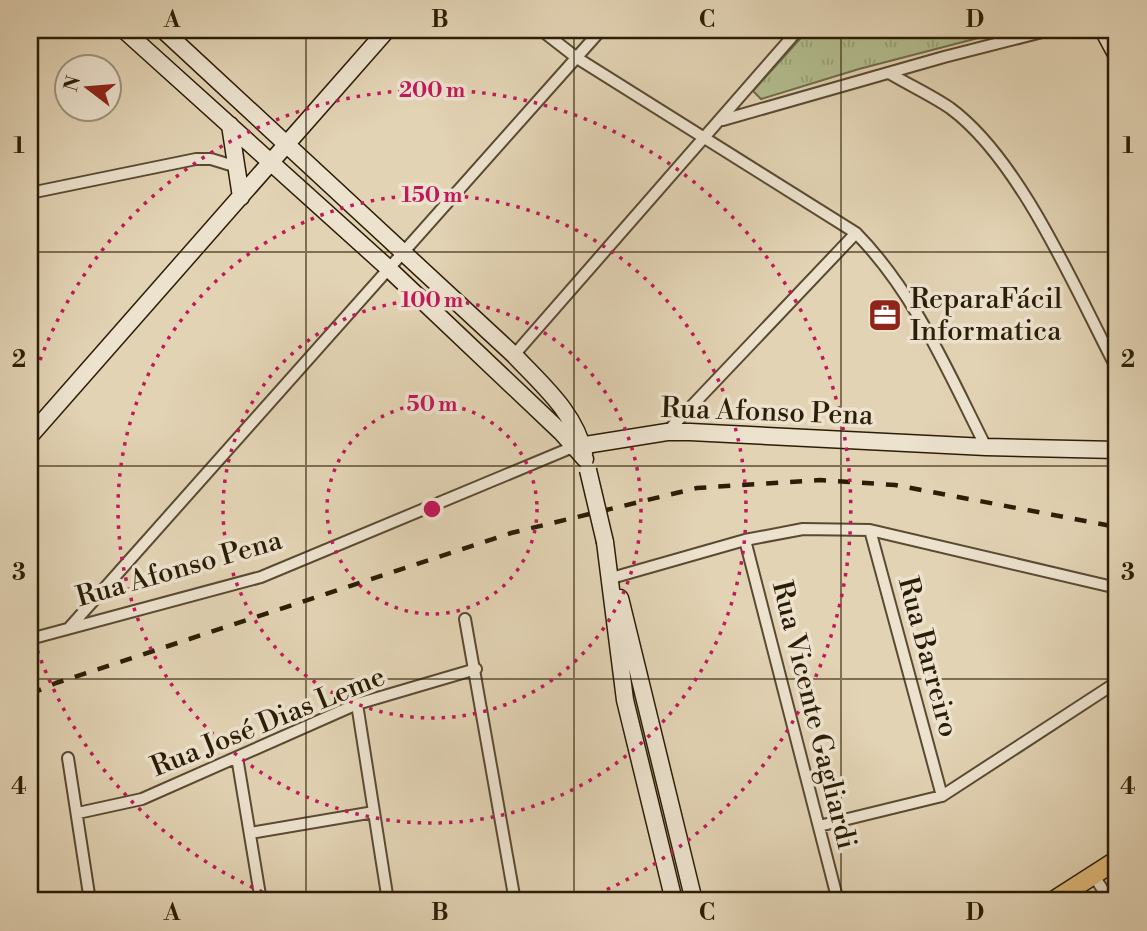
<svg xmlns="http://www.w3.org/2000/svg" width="1147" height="931" viewBox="0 0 1147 931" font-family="'Libre Bodoni',serif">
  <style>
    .grass { fill: url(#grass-tufts); stroke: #6f6c4a; stroke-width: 2 }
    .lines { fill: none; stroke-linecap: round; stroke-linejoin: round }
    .street-casing { stroke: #5a4a32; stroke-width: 14 }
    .secondary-casing { stroke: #2c1d06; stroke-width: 19 }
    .primary-casing { stroke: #2c1d06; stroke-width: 21 }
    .street { stroke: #ece2ce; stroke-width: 10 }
    .secondary { stroke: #ece2ce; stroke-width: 16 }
    .primary { stroke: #e1ba7a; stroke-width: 18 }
    .rail { stroke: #2c1d06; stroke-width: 4.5; stroke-dasharray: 12 12; stroke-linecap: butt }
    .secondary-bridge-casing { stroke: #2c1d06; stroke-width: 19; stroke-linecap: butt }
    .secondary-bridge { stroke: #ece2ce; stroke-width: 16 }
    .grid { fill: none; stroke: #2c1d06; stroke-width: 2; stroke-opacity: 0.55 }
    .ring { fill: none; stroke: #c2185b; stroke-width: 3.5; stroke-dasharray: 3.5 7 }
    .labels { text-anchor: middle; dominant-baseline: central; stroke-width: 7; stroke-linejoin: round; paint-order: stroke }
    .poi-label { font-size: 28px; fill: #2c1d06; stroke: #ece2ce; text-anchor: start }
    .street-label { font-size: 28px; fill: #2c1d06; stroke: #ece2ce }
    .centre { fill: #c2185b; stroke: #ece2ce; stroke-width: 3.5 }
    .ring-label { font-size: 21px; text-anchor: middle; font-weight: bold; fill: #c2185b; stroke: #ece2ce; stroke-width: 7; stroke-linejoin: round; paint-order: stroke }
    .neatline { fill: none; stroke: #2c1d06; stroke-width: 2.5 }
    .grid-label { font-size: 23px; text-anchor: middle; font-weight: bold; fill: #2c1d06 }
  </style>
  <defs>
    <pattern id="grass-tufts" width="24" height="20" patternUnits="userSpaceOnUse" patternTransform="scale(1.75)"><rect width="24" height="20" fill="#b2bc8e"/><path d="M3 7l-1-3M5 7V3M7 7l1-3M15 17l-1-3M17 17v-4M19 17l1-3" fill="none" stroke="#99a179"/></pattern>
  </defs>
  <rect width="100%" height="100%" fill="#e2d3b4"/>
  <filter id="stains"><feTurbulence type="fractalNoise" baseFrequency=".00286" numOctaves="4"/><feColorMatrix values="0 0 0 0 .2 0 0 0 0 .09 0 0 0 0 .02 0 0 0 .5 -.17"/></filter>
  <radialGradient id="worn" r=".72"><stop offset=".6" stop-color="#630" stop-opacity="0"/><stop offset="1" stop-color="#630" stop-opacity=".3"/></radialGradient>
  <path class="grass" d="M 808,30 L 1009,30 L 859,69 L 761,99 L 753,91 Z"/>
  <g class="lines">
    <g class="street-casing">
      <path id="street" d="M 541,30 L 577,58 L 856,233 C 915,293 948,372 986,447
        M 889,73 C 909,85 931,95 950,108 C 1021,160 1076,291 1117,369
        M 723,120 L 944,57 L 1050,30
        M 30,193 L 196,159 L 211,159 L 237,167
        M 514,355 L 798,30
        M 667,432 L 856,233
        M 870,530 L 942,796
        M 745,540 L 838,901
        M 608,579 L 745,540 L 803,529 L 870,530 L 1117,588
        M 465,619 L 515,901
        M 70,627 L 601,30
        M 30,639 L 261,577 L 573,447
        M 357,704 L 388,901
        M 237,757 L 261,901
        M 68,758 L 90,901
        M 78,813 L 142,799 L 357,704 L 476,669
        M 819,826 L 942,796 L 1117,682
        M 250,833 L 374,812
        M 1094,876 L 1110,901"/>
    </g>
    <g class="secondary-casing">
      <path id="secondary" d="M 124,30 L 388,268 L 561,432 L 585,459
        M 163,30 L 514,355 C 541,384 576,413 584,454
        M 1103,30 L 1117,56
        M 230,125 L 241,197
        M 30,436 L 387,30
        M 573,447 L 667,432 L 690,432 L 986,447 L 1117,450
        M 605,542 L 625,700 L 674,901
        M 620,598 L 694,901"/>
    </g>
    <g class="primary-casing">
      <path id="primary" d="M 1053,901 L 1117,860"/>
    </g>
    <use href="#street" class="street"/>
    <use href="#secondary" class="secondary"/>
    <use href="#primary" class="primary"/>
    <path class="rail" d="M 30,694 L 56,683 L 511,533 L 697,488 L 820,480 L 895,485 L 1117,527"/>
    <g class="secondary-bridge-casing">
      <path id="secondary-bridge" d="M 588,470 L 605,542"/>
    </g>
    <use href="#secondary-bridge" class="secondary-bridge"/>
  </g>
  <path class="grid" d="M 306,30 L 306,901M 574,30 L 574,901M 841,30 L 841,901M 30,252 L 1117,252M 30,466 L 1117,466M 30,679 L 1117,679"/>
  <g class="ring">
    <circle cx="432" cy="509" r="105"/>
    <circle cx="432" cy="509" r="209"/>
    <circle cx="432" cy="509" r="314"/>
    <path d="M282 900A419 419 0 0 1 30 628M30 390A419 419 0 1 1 582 900"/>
  </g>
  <defs>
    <g id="office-square" transform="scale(1.75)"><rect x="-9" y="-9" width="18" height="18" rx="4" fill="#8f2418" stroke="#ece2ce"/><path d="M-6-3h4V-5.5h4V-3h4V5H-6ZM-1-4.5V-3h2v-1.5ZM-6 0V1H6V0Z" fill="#fff"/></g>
  </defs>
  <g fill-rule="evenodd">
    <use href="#office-square" x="885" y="315"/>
  </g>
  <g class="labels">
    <g class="poi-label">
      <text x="910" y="299">ReparaFácil<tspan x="910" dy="32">Informatica</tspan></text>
    </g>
    <g class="street-label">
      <text transform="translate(767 412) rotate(2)">Rua Afonso Pena</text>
      <text transform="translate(179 569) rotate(-16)">Rua Afonso Pena</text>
      <text transform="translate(928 657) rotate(75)">Rua Barreiro</text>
      <text transform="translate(814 715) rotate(76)">Rua Vicente Gagliardi</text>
      <text transform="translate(268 722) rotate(-22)">Rua José Dias Leme</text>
    </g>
  </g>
  <circle cx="432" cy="509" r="10" class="centre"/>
  <g class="ring-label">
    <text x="432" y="97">200 m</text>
    <text x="432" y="202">150 m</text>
    <text x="432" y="307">100 m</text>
    <text x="432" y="411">50 m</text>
  </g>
  <rect width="1147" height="931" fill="none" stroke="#e2d3b4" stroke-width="77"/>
  <g transform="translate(88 88) rotate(286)"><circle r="33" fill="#ece2ce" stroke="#9f937e" stroke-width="2"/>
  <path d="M0-5L12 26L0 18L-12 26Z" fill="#8f2418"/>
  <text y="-10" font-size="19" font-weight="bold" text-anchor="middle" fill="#2c1d06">N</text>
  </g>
  <rect x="38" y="38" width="1070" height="854" class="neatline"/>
  <g class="grid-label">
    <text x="172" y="27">A</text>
    <text x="440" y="27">B</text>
    <text x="707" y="27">C</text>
    <text x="975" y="27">D</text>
    <text x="19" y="153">1</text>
    <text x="1128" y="153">1</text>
    <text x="19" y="367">2</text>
    <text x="1128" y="367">2</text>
    <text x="19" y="580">3</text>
    <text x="1128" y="580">3</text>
    <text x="19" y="794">4</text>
    <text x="1128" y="794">4</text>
    <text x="172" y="920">A</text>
    <text x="440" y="920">B</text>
    <text x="707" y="920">C</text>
    <text x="975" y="920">D</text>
  </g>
  <rect width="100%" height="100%" filter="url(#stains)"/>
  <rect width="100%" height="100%" fill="url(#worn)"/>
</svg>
